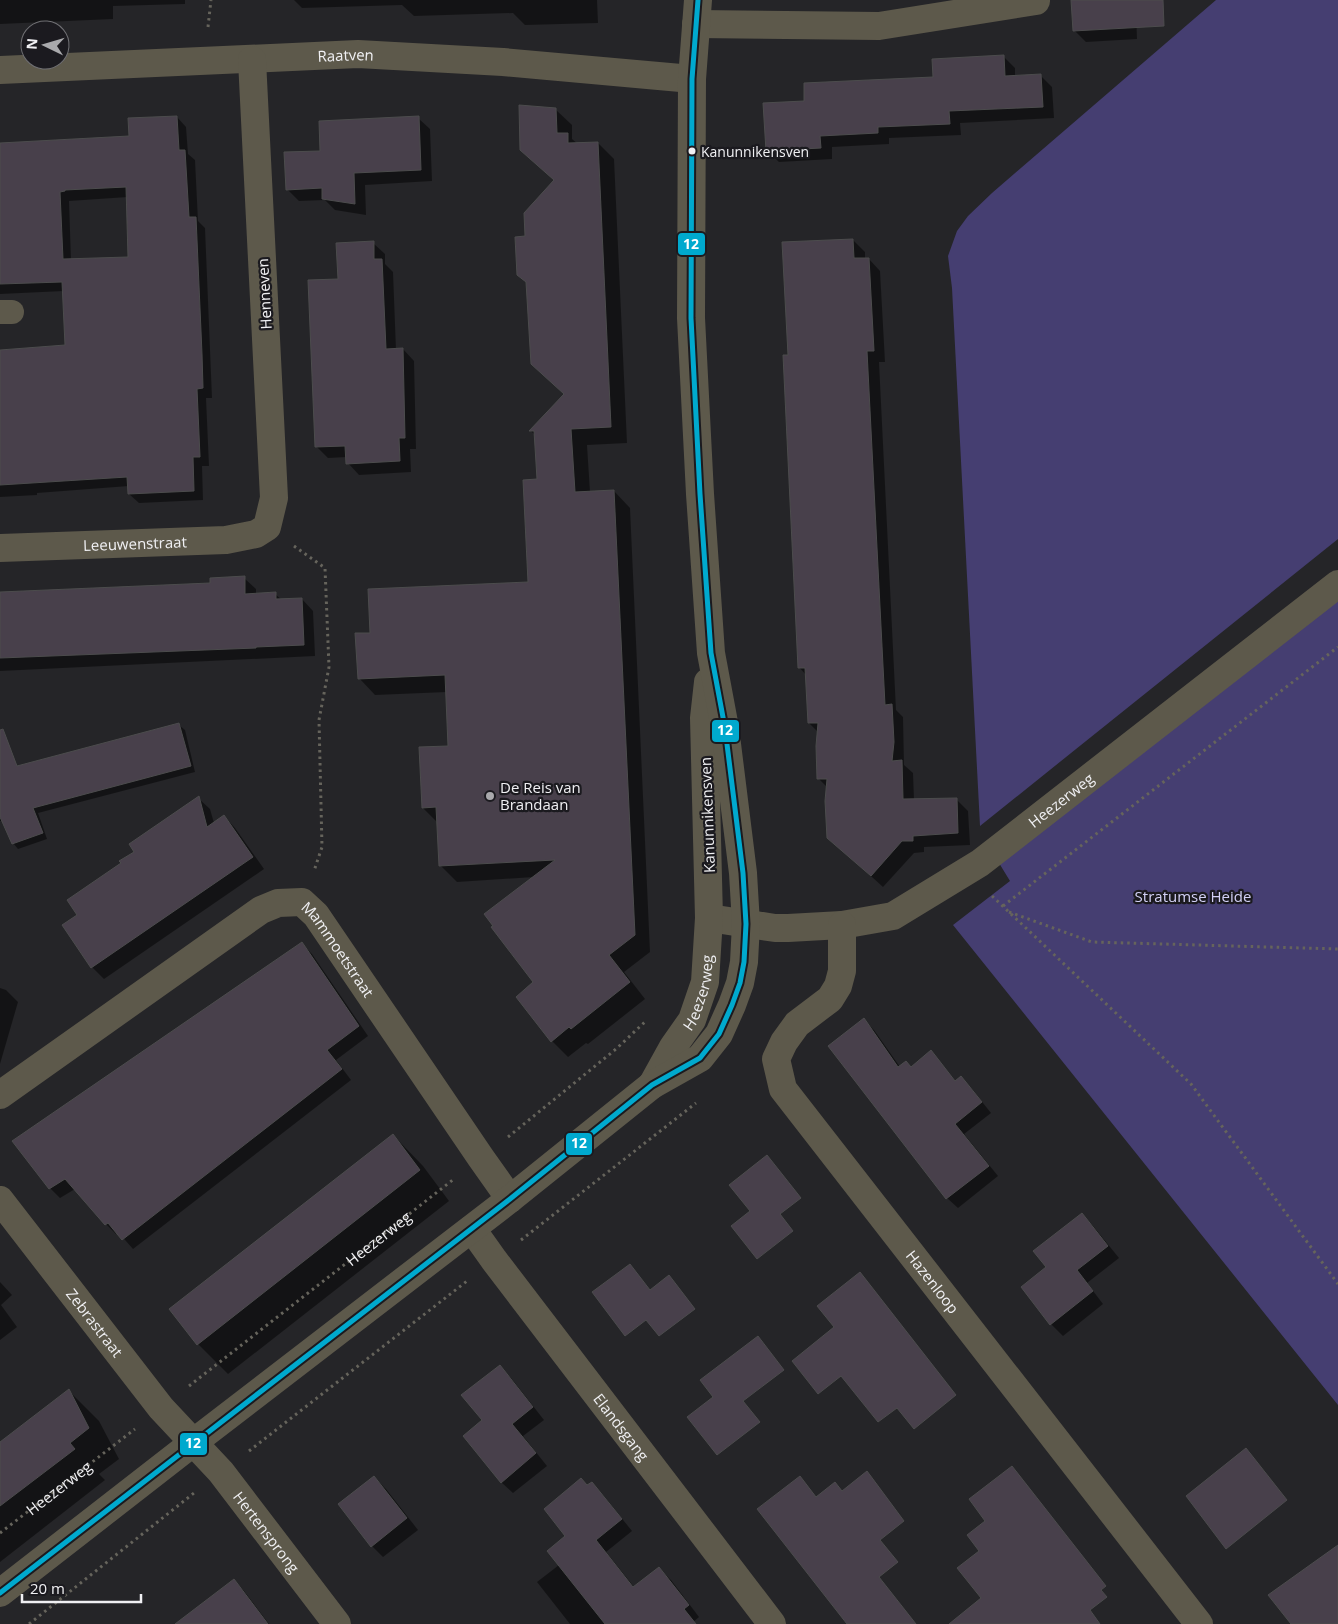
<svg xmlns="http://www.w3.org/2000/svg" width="1338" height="1624" viewBox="0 0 1338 1624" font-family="'Open Sans',sans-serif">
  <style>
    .green { fill: #453e71 }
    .shadow { fill: #0007; fill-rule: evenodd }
    .building { fill: #48404b; stroke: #4c4c4d; fill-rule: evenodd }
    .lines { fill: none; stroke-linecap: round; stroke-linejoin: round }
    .path { stroke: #66645c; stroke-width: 3; stroke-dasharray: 2.5 4; stroke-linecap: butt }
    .service { stroke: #5d594b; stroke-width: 24 }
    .minor { stroke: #5d594b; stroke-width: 28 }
    .tertiary { stroke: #5d594b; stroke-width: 28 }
    .bus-1-casing { stroke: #1b1a1f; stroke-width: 9 }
    .bus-1 { stroke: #00a9ce; stroke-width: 5 }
    .bus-dot { fill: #f0f0f3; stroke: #1b1a1f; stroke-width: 2 }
    .poi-dot { fill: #a9a9ac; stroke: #1b1a1f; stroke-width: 2 }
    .labels { text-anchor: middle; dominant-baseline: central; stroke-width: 4.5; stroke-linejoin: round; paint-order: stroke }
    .bus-label { font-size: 14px; fill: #f0f0f3; stroke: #1b1a1f; text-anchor: start }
    .street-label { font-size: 15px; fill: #f0f0f3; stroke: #1b1a1f }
    .poi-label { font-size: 15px; fill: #f0f0f3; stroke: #1b1a1f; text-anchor: start }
    .park-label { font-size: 15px; fill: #d3d1f6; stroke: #1b1a1f }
    .line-badge { stroke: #1b1a1f; stroke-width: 2 }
    .badge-label { font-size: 14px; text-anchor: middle; font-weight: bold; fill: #fff }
  </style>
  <rect width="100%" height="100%" fill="#252528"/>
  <path class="green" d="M 1216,0 L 1338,0 L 1338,539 L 980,826 L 952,288 L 948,256 L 957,231 L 968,216 L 992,193 Z
    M 1338,596 L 1338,1405 L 953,925 L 1010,881 L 999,863 Z"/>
  <path class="shadow" d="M 0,0 L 185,0 L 185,4 L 113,6 L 113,19 L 0,24 Z
    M 294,0 L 597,0 L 598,23 L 525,25 L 513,13 L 414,16 L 402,5 L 302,8 Z
    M 1072,0 L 1160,0 L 1136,12 L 1137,39 L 1086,42 L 1074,30 Z
    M 1003,56 L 1015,68 L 1015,76 L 1040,75 L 1052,87 L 1054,118 L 960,123 L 961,135 L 889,138 L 889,144 L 832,147 L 832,159 L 779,162 L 767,150 L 935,78 Z
    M 555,109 L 572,125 L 572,139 L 578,144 L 598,143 L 614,159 L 627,443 L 587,445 L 590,492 L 614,491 L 630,508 L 650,952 L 624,972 L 645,999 L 588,1044 L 586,1043 L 568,1057 L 552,1041 L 535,983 L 534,877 L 457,882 L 440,865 L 438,823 L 423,808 L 450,747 L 447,692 L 375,695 L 359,678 L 371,634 L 529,583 L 538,480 L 535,435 L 531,431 L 565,395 L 549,380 L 526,237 L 555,181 Z
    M 177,117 L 186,127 L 188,154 L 195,160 L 198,221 L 205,228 L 212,398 L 206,398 L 209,466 L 202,466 L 203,500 L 139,503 L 129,494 L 129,486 L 37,493 L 37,495 L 0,497 L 0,350 L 66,347 L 64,291 L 0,294 L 0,143 L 1,144 L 131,137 ZM 128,197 L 130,258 L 71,260 L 69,201 Z
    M 418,118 L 430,129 L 432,181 L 365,185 L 366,215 L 335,210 L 325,200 L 299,201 L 287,189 Z
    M 853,240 L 865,252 L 865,259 L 869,259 L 880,271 L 885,362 L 879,362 L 896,710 L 903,717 L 904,765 L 913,773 L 914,800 L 956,799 L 968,811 L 970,845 L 924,847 L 924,852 L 914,853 L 883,887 L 841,849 L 828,788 L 819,779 L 818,732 L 809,723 L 806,675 L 799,667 L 789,356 Z
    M 373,243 L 385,254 L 385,264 L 393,272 L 396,350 L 403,349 L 414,361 L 416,449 L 410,449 L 411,472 L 359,475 L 348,463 L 347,457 L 328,458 L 317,447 L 339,280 Z
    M 244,578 L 256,589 L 256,595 L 275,594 L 282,600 L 302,599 L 313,611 L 315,656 L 0,671 L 0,593 L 212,584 Z
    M 179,725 L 185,730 L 195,772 L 38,813 L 47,839 L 18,849 L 13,843 L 4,821 L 0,821 L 0,771 Z
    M 198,798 L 210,809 L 214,823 L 224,816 L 235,828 L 264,869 L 104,979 L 92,967 L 64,926 L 79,916 L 123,863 Z
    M 302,944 L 312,954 L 368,1036 L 336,1060 L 351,1080 L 133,1249 L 118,1232 L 116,1234 L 106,1224 L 75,1189 L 60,1198 L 50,1188 Z
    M 0,988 L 6,990 L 18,1002 L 0,1064 Z
    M 864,1020 L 874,1030 L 900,1067 L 911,1068 L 931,1052 L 956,1082 L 961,1078 L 971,1088 L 991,1113 L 964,1134 L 998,1176 L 958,1208 L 947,1198 Z
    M 393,1135 L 423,1166 L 449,1201 L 228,1374 L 198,1344 Z
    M 1082,1214 L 1093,1226 L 1119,1258 L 1087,1283 L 1103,1304 L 1063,1336 L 1051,1324 L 1022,1287 L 1048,1267 Z
    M 0,1282 L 12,1295 L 1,1305 L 17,1327 L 0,1340 Z
    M 499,1367 L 511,1378 L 544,1420 L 523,1436 L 547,1466 L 513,1493 L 501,1482 L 484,1420 Z
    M 68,1390 L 99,1421 L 119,1459 L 99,1474 L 105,1480 L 0,1562 L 0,1444 Z
    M 374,1477 L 386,1489 L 418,1530 L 383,1557 L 372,1546 Z
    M 591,1483 L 603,1495 L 632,1531 L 606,1552 L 634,1587 L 659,1569 L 671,1580 L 699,1617 L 691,1624 L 570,1624 L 537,1582 L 559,1565 L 567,1536 L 587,1486 Z
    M 234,1580 L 244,1591 L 269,1624 L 209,1624 Z"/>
  <path class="building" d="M 1071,0 L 1163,0 L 1164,26 L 1073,31 Z
    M 1004,55 L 1005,76 L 1041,74 L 1043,107 L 949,111 L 950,124 L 878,127 L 878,133 L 820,136 L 821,148 L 766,151 L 763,103 L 804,101 L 804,83 L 933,77 L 932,59 Z
    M 519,105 L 556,108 L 557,133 L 568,133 L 568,143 L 598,142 L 611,427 L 571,429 L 575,492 L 614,490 L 635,935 L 609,955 L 630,982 L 571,1029 L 569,1027 L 551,1042 L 516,997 L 533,982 L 491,927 L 493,926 L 484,914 L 555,860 L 439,866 L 436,807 L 422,808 L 419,747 L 448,746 L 445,675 L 358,679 L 355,633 L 370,633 L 368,589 L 528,582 L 523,480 L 537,479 L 534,431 L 529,431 L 564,394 L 531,364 L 526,282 L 517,275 L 515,237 L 525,236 L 524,213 L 554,180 L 520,150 Z
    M 177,116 L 179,150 L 185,150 L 189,217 L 196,217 L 202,354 L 203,388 L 197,389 L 200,457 L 193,457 L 194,491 L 128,494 L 127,477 L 0,485 L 0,350 L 65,345 L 62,282 L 0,284 L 0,143 L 129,136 L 128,118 ZM 126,187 L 128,257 L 63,259 L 60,192 L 65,191 L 65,190 Z
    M 419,116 L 421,170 L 354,173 L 355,204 L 322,199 L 322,188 L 286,190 L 284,152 L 320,151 L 319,121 Z
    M 853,239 L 854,258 L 869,258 L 874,351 L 867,351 L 885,705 L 892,704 L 894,742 L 892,761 L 902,760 L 903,799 L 957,798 L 958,833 L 913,836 L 913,841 L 902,841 L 871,876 L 827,838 L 825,801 L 827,779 L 817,779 L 816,746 L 818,723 L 808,723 L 805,668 L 798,668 L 783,355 L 788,355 L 782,242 Z
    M 374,241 L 374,259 L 382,259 L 386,349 L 403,348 L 405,438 L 399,438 L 400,461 L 346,464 L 345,446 L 315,447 L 308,280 L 338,279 L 336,243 Z
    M 245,576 L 245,594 L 276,592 L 276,599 L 302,598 L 304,645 L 256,647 L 256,648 L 0,658 L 0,592 L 210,583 L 210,578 Z
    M 179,723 L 191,766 L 33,808 L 43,833 L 12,844 L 0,817 L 0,730 L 3,729 L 17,766 Z
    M 199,796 L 207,827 L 224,815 L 253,857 L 91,968 L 62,925 L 77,915 L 67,900 L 121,863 L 119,861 L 134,852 L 129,844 Z
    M 302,942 L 359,1026 L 327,1050 L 342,1069 L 122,1240 L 108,1223 L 105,1225 L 65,1179 L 49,1189 L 12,1141 Z
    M 864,1018 L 898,1067 L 906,1061 L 911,1067 L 931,1050 L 955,1081 L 961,1076 L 982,1102 L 955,1124 L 989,1166 L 946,1199 L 828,1046 Z
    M 393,1134 L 420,1170 L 197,1345 L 169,1309 Z
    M 767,1155 L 801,1198 L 780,1214 L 793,1231 L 757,1259 L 731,1226 L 750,1211 L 729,1185 Z
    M 1082,1213 L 1108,1246 L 1077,1270 L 1093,1291 L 1050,1325 L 1021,1287 L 1046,1267 L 1033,1251 Z
    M 630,1264 L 650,1290 L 669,1275 L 695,1309 L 659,1336 L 646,1320 L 625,1336 L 592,1292 Z
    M 860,1272 L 956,1395 L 914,1429 L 897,1408 L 878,1422 L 841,1376 L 818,1394 L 792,1361 L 834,1327 L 817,1306 Z
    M 758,1336 L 784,1370 L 743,1401 L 760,1422 L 717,1455 L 687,1417 L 713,1397 L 700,1380 Z
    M 500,1365 L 533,1407 L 512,1424 L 536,1453 L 501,1483 L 463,1436 L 482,1420 L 461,1395 Z
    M 69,1389 L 89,1428 L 70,1443 L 75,1449 L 0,1506 L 0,1442 Z
    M 1246,1448 L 1287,1500 L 1226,1549 L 1186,1496 Z
    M 1012,1466 L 1106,1586 L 1101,1590 L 1107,1597 L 1090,1610 L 1100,1624 L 949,1624 L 981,1598 L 957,1568 L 979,1551 L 967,1535 L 985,1521 L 969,1499 Z
    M 867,1471 L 904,1521 L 880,1540 L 898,1562 L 879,1577 L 916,1624 L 847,1624 L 757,1509 L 800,1476 L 816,1497 L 835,1482 L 842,1491 Z
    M 374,1476 L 407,1518 L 371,1547 L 338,1504 Z
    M 581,1478 L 587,1485 L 592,1482 L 622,1519 L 596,1540 L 633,1587 L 659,1567 L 689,1605 L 684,1609 L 696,1624 L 605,1624 L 547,1551 L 565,1536 L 544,1509 Z
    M 1338,1545 L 1338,1624 L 1291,1624 L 1268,1595 Z
    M 234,1579 L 268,1624 L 175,1624 Z"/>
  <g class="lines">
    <g class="path">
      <path d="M 208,27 L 211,0"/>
      <path d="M 294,546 L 325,568 L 329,667 L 319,720 L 322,847 L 314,871"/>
      <path d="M 992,896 L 1191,1084 L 1338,1284"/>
      <path d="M 1003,906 L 1338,647"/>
      <path d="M 1009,912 L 1092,942 L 1338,949"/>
      <path d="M 508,1137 L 616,1049 L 647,1020"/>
      <path d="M 521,1240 L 696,1103"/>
      <path id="s1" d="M 189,1386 L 454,1179"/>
      <path d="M 249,1451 L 467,1281"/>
      <path id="s2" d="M 0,1533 L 135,1429"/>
      <path d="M 29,1624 L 194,1493"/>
    </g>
    <path class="service" d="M 0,312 L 12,312"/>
    <g class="minor">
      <path d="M 696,24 L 879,26 L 1036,1"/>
      <path id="s3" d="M 0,70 L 358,54 L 503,62 L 692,79"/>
      <path id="s4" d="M 0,548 L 226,540 L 256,534 L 267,527 L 274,498 L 252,60"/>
      <path id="s5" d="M 709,918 L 775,928 L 788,928 L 842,925 L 893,916 L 980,863 L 1338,584"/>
      <path id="s6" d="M 842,925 L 842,971 L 838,986 L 830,999 L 797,1024 L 784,1042 L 776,1059 L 783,1089 L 1199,1624"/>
      <path id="s7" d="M 0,1095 L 261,910 L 278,903 L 302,902 L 316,915 L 481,1158 L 510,1199"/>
      <path id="s8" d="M 0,1200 L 161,1408 L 221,1472 L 337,1624"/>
      <path id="s9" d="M 472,1229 L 494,1260 L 772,1624"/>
    </g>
    <g class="tertiary">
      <path id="s10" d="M 652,1085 L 673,1047 L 692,1020 L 705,982 L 709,918 L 704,718 L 708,682"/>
      <path d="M 0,1593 L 194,1442 L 510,1199 L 652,1085 L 700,1058 L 719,1034 L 732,1005 L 740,983 L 744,962 L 746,924 L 743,873 L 725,728 L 711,653 L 700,494 L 691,318 L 692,79 L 698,0"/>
    </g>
    <g class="bus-1-casing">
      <path id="bus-1" d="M 0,1593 L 510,1199 L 652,1085 L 700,1058 L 719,1034 L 732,1005 L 740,983 L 744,962 L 746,924 L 743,873 L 725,728 L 711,653 L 700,494 L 691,318 L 692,79 L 698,0"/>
    </g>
    <use href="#bus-1" class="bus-1"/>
  </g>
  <circle class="bus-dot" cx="692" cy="151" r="4.5"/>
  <circle class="poi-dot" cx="490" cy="796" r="5"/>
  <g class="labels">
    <g class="bus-label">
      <text x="701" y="151">Kanunnikensven</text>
    </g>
    <g class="street-label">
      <text stroke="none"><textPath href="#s3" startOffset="346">Raatven</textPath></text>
      <text transform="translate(264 294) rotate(-93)">Henneven</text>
      <text stroke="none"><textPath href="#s4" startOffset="135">Leeuwenstraat</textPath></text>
      <text stroke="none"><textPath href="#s5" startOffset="390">Heezerweg</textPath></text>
      <text transform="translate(707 815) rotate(-92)">Kanunnikensven</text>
      <text stroke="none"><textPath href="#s7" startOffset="422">Mammoetstraat</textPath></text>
      <text stroke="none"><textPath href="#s10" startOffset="105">Heezerweg</textPath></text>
      <text stroke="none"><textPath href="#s1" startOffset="240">Heezerweg</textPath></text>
      <text stroke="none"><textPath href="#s6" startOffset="434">Hazenloop</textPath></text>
      <text stroke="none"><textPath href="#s8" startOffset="155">Zebrastraat</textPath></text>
      <text stroke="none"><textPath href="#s9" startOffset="248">Elandsgang</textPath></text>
      <text stroke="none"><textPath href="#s2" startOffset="74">Heezerweg</textPath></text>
      <text stroke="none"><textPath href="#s8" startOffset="426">Hertensprong</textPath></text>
    </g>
    <g class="poi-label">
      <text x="500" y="787">De Reis van<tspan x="500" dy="17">Brandaan</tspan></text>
    </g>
    <g class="park-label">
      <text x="1193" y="896">Stratumse Heide</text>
    </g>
  </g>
  <g class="line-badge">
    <rect x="677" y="232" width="29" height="24" rx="5" fill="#00a9ce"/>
    <rect x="711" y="719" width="29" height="24" rx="5" fill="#00a9ce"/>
    <rect x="565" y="1132" width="28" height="24" rx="5" fill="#00a9ce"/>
    <rect x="179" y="1432" width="29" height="24" rx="5" fill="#00a9ce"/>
  </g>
  <g class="badge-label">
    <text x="691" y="249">12</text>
    <text x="725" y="735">12</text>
    <text x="579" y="1148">12</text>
    <text x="193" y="1448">12</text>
  </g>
  <g transform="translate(45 45) rotate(275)"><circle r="24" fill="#1b1a1f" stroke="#707074"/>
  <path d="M0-4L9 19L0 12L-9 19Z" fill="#a9a9ac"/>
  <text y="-8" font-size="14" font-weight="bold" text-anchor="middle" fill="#f0f0f3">N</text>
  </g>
  <path d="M22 1594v8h119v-8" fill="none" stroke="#f0f0f3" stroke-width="2.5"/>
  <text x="30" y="1594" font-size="15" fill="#f0f0f3" stroke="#1b1a1f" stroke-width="4" paint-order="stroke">20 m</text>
</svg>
